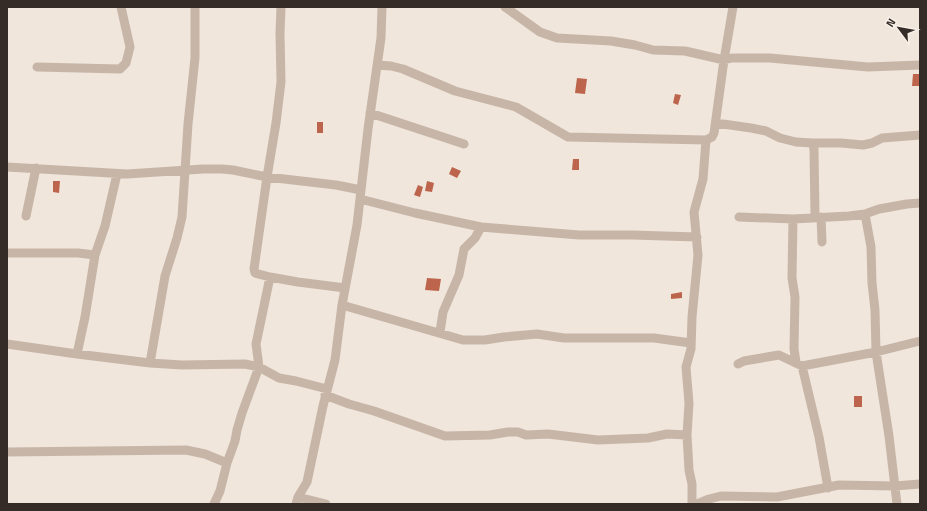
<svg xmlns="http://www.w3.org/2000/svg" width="927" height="511" viewBox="0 0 927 511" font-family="'Titillium Web',sans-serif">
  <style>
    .building { fill: #bd654c }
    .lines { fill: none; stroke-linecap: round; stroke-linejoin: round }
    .minor { stroke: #c7b6a8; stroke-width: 9 }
  </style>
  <rect width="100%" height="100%" fill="#f0e6dc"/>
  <path class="building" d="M 913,74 L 920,74 L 920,86 L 912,86 Z
    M 577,78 L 587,79 L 585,94 L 575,93 Z
    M 675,94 L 681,95 L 678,105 L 673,103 Z
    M 317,122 L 323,122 L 323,133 L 317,133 Z
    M 573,159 L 579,159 L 579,170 L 572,170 Z
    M 452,167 L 461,171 L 457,178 L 449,174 Z
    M 53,181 L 60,181 L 59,193 L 53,192 Z
    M 427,181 L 434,183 L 432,192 L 425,191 Z
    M 418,185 L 423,187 L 420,197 L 414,195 Z
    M 427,278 L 441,279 L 439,291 L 425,290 Z
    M 682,292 L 682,298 L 671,299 L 671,294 Z
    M 854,396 L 862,396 L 862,407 L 854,407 Z"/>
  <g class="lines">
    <path class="minor" d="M 281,7 L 280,33 L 281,82 L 276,123 L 267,177 L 254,269 L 255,273 L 270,277 L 298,282 L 345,288
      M 505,7 L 540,32 L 557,38 L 611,41 L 635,45 L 653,50 L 685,51 L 724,60 L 732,58 L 770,58 L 868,67 L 920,65
      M 377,65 L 391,66 L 403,69 L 455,91 L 516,107 L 568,137 L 706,140 L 712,137 L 714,133 L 724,60 L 733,7
      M 37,67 L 120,69 L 126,63 L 130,47 L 121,7
      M 370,113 L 464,144
      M 716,123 L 751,128 L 766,131 L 780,138 L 796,142 L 812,143 L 814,149 L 815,217
      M 812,143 L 841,143 L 863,145 L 872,143 L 882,138 L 920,135
      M 7,167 L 127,174 L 203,169 L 222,169 L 233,170 L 267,177 L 336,185 L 361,190
      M 360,199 L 415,213 L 481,227 L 579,235 L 632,235 L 697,237
      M 865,214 L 871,247 L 872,283 L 875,310 L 876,352 L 889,436 L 897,504
      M 26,216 L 36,168
      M 739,217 L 793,219 L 849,216 L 865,214 L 879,209 L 907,204 L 920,203
      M 821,217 L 822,242
      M 793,219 L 792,278 L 795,297 L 794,349 L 796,362
      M 7,253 L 78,253 L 95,255
      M 342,305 L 463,340 L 485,340 L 504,337 L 537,334 L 564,338 L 654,338 L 691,343
      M 440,332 L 443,312 L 459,275 L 464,249 L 475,238 L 481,227
      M 7,344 L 77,354 L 150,363 L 182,365 L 245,364 L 259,367 L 279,378 L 296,381 L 327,389
      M 77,354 L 85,317 L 95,255 L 105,226 L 117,174
      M 150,363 L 165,276 L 177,238 L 182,217 L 188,124 L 195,58 L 195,7
      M 738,364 L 744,361 L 779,355 L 802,366 L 876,352 L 920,341
      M 802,366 L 819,437 L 828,488
      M 325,395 L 349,404 L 374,411 L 445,436 L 490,435 L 508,432 L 518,432 L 526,435 L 548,434 L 598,440 L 648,438 L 667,434 L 687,435 L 689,470 L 692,484 L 692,504
      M 687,435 L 689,403 L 686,367 L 691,349 L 692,317 L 698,255 L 694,212 L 703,179 L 706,140
      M 7,452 L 186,450 L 205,454 L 227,463 L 220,491 L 214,504
      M 227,463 L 235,441 L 237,430 L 242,413 L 259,367 L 256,344 L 270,277
      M 298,497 L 326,504
      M 296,504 L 298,497 L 307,482 L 323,406 L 335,360 L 342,305 L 357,225 L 368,129 L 381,38 L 382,7
      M 697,504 L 709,499 L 721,496 L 777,497 L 839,485 L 895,486 L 920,484"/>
  </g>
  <rect width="927" height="511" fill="none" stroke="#352c28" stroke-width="16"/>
  <g transform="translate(899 28) rotate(302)" stroke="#f8f0e8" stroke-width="3" paint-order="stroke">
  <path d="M0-3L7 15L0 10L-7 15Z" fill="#352c28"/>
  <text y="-6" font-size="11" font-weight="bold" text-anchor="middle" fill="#352c28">N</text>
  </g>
</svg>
